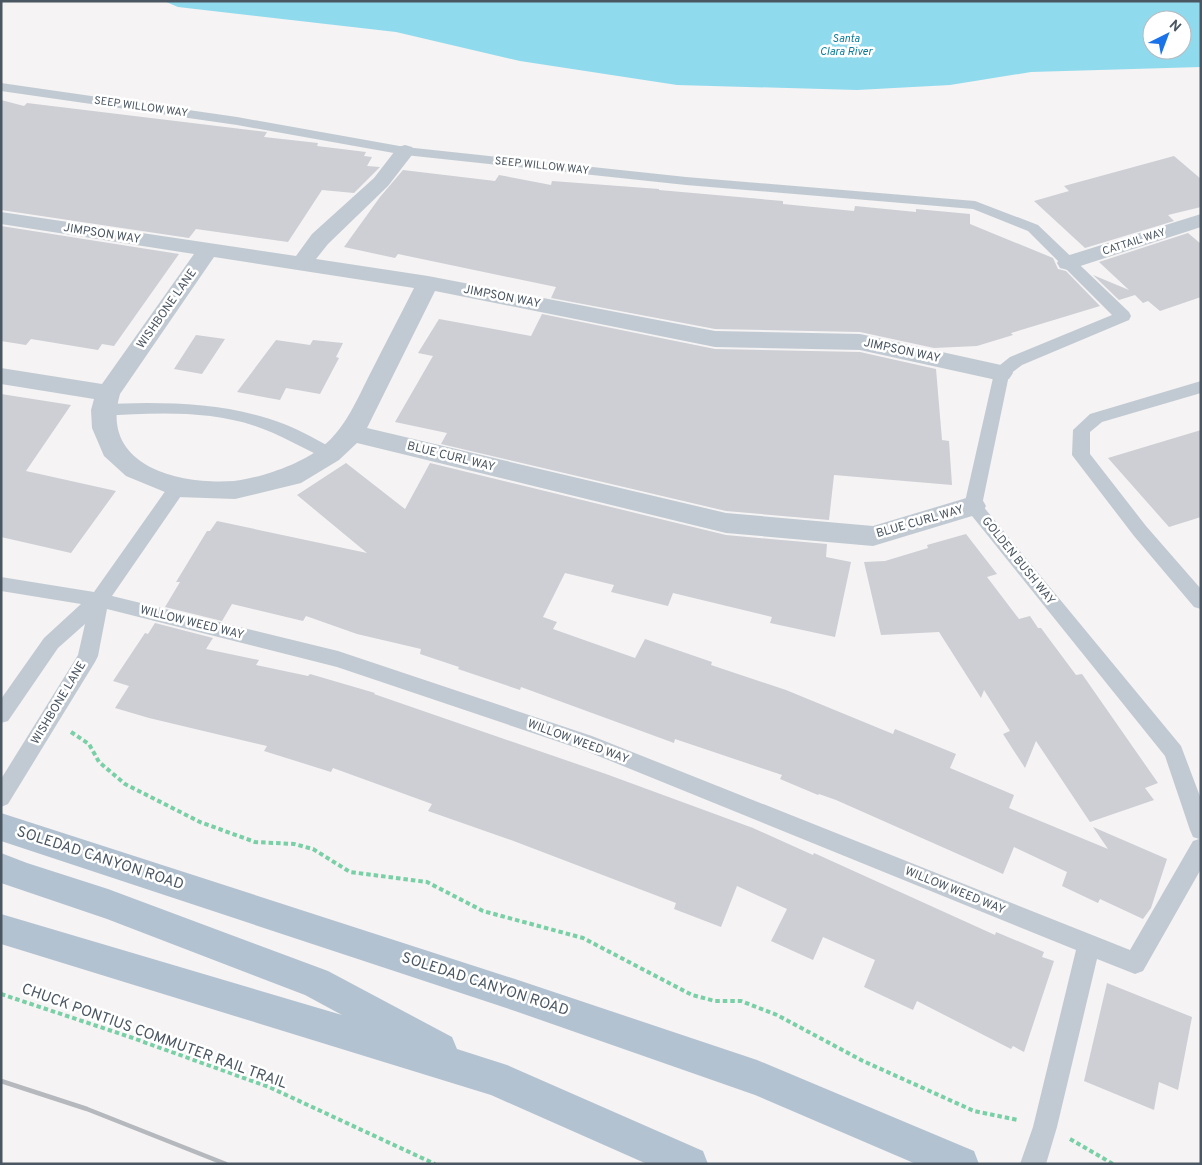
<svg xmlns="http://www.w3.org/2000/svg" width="1202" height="1165" viewBox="0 0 1202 1165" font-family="Overpass,sans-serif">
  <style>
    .water { fill: #90daee; fill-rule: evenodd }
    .building { fill: #cdcfd5 }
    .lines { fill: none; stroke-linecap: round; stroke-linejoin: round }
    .path { stroke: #7ad0a6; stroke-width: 4; stroke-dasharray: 4.5 3; stroke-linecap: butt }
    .lane { fill: #c1cad2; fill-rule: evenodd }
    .street { fill: #c1cad2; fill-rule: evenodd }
    .primary { fill: #b3c2d1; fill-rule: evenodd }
    .rail { stroke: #b5b8bd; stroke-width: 4.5 }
    .labels { text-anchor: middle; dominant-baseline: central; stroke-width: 5; stroke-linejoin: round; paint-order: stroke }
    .far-water-label { font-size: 11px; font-style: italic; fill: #0c7c9b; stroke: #fff }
    .far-street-label { font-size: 11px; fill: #4a5661; stroke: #fff }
    .street-label { font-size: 12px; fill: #4a5661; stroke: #fff }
    .near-street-label { font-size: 15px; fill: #4a5661; stroke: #fff }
  </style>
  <rect width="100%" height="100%" fill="#f5f3f3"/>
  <path class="water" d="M 164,1 L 1201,1 L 1201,67 L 1031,72 L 950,85 L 857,90 L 677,85 L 520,61 L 396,32 L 178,7 ZM 1152,20 L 1182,20 L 1182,50 L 1152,50 Z"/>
  <path class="building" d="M 1,100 L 24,106 L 27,103 L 267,132 L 264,137 L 318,143 L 317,146 L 366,152 L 364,156 L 372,157 L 367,166 L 380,167 L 354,193 L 322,190 L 288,242 L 196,229 L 189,238 L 1,210 Z
    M 1174,156 L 1201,179 L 1201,207 L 1168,215 L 1174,221 L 1085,248 L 1034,201 L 1069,191 L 1064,186 Z
    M 403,170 L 495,181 L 499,175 L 551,185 L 552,181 L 659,189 L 659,190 L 783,201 L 783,204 L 854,211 L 855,206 L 916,212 L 916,209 L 970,214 L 970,224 L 1053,258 L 1058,269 L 1066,271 L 1100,306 L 1011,333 L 1013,335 L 977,346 L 934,348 L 860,332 L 715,329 L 551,298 L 556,287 L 398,254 L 395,258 L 344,247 L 380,197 Z
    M 1,226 L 179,254 L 114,346 L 102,344 L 98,350 L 31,339 L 26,345 L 1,341 Z
    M 1188,233 L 1201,244 L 1201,297 L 1160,311 L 1148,301 L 1143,303 L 1135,295 L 1119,300 L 1093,275 L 1129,290 L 1099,262 Z
    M 542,314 L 715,349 L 860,352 L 936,369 L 942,440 L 949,441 L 952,485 L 834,475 L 829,520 L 726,511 L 441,444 L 447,433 L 395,422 L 433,356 L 418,353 L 439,319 L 531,336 Z
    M 196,335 L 225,339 L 202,374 L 174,369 Z
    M 276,340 L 310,345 L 313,340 L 343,343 L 336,357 L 339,358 L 320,394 L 286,388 L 280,400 L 237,392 Z
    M 1,394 L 71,405 L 26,471 L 116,491 L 71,553 L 1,537 Z
    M 1201,430 L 1201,517 L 1169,527 L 1108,458 Z
    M 346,463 L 405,509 L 430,463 L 726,535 L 827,544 L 826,557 L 851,562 L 835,637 L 770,623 L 772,617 L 673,593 L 668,606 L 611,592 L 614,585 L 565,573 L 543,617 L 557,622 L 553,629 L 635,658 L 645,639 L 712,662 L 711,665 L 786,690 L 893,734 L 895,729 L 956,754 L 950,768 L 1014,795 L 1009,808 L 1108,849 L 1093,827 L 1167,859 L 1151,908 L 1143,919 L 1100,899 L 1098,903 L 1062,886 L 1067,872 L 1014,847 L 1003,874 L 836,800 L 819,794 L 818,795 L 780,779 L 782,775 L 675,739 L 674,743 L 521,687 L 520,690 L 458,669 L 459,667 L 420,654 L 421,649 L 357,634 L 306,616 L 303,621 L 232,604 L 222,621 L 165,607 L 180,582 L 176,582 L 207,531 L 210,531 L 217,521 L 367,553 L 297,495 Z
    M 966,534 L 997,574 L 987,577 L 1019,619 L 1030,616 L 1038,628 L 1041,628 L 1076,675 L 1082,674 L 1158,783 L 1145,788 L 1154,800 L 1090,822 L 1036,741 L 1025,768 L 1003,734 L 1010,731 L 984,690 L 981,698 L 939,632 L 881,635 L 864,562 L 885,561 L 928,548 L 927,545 Z
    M 155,623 L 213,638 L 206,649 L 259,660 L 256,665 L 308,676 L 310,674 L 375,693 L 374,694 L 606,774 L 753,828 L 813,855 L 814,853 L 995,935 L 996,932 L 1044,952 L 1042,957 L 1054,961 L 1024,1052 L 1013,1046 L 1011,1049 L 917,1001 L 913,1010 L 864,987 L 875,960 L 823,937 L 813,960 L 771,941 L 787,909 L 737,886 L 721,927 L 674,909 L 676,903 L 511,840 L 428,811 L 432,804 L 333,768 L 331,772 L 264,751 L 267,746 L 149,718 L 115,708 L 129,686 L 113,681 L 145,633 L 148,634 Z
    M 1107,983 L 1192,1017 L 1178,1090 L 1159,1082 L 1154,1110 L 1084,1081 Z"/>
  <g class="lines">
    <path class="path" d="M 71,732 L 89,744 L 99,762 L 125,784 L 200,822 L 255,842 L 294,844 L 313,849 L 350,872 L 427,882 L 483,911 L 583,938 L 692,995 L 715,1001 L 741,1001 L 777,1015 L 863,1061 L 974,1111 L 1018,1120
      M 1,994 L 130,1037 L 269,1087 L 435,1164
      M 1070,1139 L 1113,1164"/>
    <path class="lane" d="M 1,83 L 237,117 L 405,147 L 686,177 L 975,201 L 1038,225 L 1129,312 L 1131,316 L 1129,320 L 1022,365 L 1009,375 L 982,505 L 1181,746 L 1201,799 L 1201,869 L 1143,971 L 1135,974 L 1097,959 L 1057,1127 L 1046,1164 L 1020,1164 L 1033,1127 L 1076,950 L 586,751 L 337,667 L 107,609 L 98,656 L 95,662 L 8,804 L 1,807 L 1,779 L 78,655 L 85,624 L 58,648 L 8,721 L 1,723 L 1,699 L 44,638 L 81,604 L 1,591 L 1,577 L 94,592 L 171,483 L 177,482 L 183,483 L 186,488 L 183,493 L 112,596 L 338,651 L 592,736 L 1130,950 L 1193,841 L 1199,839 L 1193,837 L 1190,830 L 1165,756 L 964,506 L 995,369 L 1010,357 L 1112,315 L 1028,231 L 973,209 L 686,185 L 405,155 L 237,125 L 1,91 Z
      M 1201,381 L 1201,393 L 1102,422 L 1090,432 L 1090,454 L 1146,526 L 1201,589 L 1201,609 L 1194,607 L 1134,536 L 1075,459 L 1072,455 L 1073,430 L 1090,414 Z
      M 147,403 C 194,403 240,407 284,424 C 302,431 319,441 336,450 L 339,454 L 336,458 L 330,460 L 324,458 C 301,447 279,434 255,426 C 207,410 153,413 103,416 L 97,414 L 95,410 L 97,406 L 103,404 Z"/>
    <path class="street" d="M 405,145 L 412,147 L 415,151 L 388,186 L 328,244 L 316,259 L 428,276 L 715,331 L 860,334 L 1001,365 L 1009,367 L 1013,373 L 1009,379 L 1001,381 L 860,350 L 715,347 L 435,291 L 367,428 L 726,513 L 873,526 L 973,496 L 982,499 L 986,506 L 982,513 L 873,546 L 726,533 L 357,443 L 339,460 L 301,483 L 235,499 L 177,497 L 126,476 L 104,456 L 92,428 L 91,410 L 94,399 L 1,384 L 1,368 L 102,384 L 194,254 L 1,224 L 1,212 L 296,256 L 312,234 L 374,178 L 398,147 ZM 214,257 L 414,288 C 400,316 385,344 371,372 C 357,399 346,428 322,447 C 301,464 261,478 234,481 C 179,485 99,466 120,394 Z
      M 1201,214 L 1201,227 L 1068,270 L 1060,268 L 1057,263 L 1060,258 Z"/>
    <path class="primary" d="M 1,813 L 515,979 L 757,1060 L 974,1151 L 979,1164 L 916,1164 L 755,1095 L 515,1011 L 1,841 Z
      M 1,853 L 27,863 L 108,889 L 328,971 L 452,1037 L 457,1049 L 507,1065 L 703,1151 L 708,1164 L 647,1164 L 491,1095 L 1,944 L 1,914 L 342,1015 L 305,995 L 107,919 L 1,883 Z"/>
    <path class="rail" d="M 1,1081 L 87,1109 L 226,1164"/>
  </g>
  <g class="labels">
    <g class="far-water-label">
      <text x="846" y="39">Santa<tspan x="846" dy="13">Clara River</tspan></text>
    </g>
    <g class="far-street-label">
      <text transform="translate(141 107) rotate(8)">SEEP WILLOW WAY</text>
      <text transform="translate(542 166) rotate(6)">SEEP WILLOW WAY</text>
      <text transform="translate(1134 242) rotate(-18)">CATTAIL WAY</text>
    </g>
    <g class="street-label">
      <text transform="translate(102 234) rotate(9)">JIMPSON WAY</text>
      <text transform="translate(502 297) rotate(11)">JIMPSON WAY</text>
      <text transform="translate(167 309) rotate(-55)">WISHBONE LANE</text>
      <text transform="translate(902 351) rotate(12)">JIMPSON WAY</text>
      <text transform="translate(451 457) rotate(14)">BLUE CURL WAY</text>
      <text transform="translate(920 522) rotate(-16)">BLUE CURL WAY</text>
      <text transform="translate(1018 561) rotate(51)">GOLDEN BUSH WAY</text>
      <text transform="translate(192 623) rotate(14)">WILLOW WEED WAY</text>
      <text transform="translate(59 703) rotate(-59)">WISHBONE LANE</text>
      <text transform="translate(578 742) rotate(20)">WILLOW WEED WAY</text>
      <text transform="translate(955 891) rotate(22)">WILLOW WEED WAY</text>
    </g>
    <g class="near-street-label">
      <text transform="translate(100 859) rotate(18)">SOLEDAD CANYON ROAD</text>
      <text transform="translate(485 985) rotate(18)">SOLEDAD CANYON ROAD</text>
      <text transform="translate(154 1037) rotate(20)">CHUCK PONTIUS COMMUTER RAIL TRAIL</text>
    </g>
  </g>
  <rect width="1202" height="1165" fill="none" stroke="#4a5661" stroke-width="5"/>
  <g transform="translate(1167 35) rotate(42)"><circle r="24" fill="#ffffff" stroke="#b7bbc0"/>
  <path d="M0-4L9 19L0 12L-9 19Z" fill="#1a73e8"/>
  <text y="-8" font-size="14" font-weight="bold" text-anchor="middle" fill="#4a5661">N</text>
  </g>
</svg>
